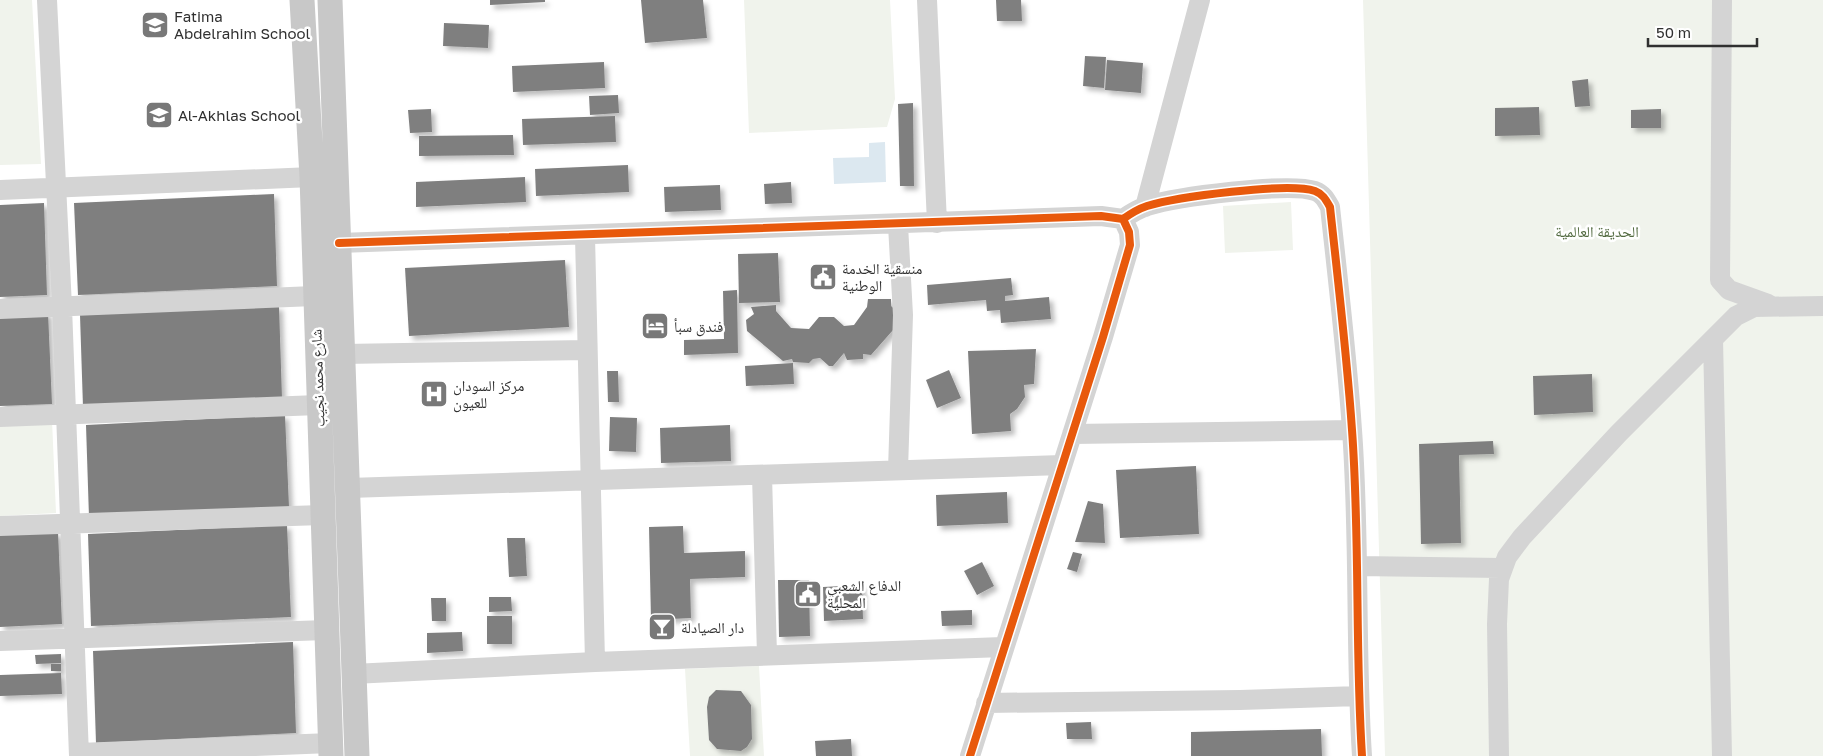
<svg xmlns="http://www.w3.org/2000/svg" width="1823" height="756" viewBox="0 0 1823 756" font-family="'Golos Text','Noto Naskh Arabic',sans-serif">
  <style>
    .green { fill: #f0f3ec }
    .water { fill: #dce8f0 }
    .building { fill: #7f7f7f; filter: url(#shadow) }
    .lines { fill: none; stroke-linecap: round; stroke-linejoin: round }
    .minor { stroke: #d4d4d4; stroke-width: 20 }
    .major { stroke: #c8c8c8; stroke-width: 25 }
    .cycleway-casing { stroke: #fff; stroke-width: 11 }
    .cycleway { stroke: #e8590c; stroke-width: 8 }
    .labels { text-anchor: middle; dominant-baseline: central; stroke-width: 5; stroke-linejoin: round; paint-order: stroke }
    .poi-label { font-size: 15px; fill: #303030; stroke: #fff; text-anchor: start }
    .park-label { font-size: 15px; fill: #526a40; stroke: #fff }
    .street-label { font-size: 15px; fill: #303030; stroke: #fff }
  </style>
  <defs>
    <filter id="shadow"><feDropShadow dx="4" dy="4" stdDeviation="2.5" flood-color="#0004"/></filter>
  </defs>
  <rect width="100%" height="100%" fill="#fff"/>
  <path class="green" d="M 0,0 L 32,0 L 41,164 L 0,165 Z
    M 744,0 L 890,0 L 895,99 L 887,127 L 749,133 Z
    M 1363,0 L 1823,0 L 1823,756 L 1385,756 Z
    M 1291,202 L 1293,250 L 1225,253 L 1223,206 Z
    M 52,420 L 56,513 L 0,516 L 0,423 Z
    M 759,666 L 764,756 L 690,756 L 685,669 Z"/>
  <path class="water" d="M 885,142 L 886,182 L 834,184 L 833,158 L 869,157 L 869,143 Z"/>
  <path class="building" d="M 490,0 L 545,0 L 545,2 L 490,5 Z
    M 641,0 L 703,0 L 707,38 L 645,43 Z
    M 996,0 L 1021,0 L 1022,21 L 997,21 Z
    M 444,23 L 489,25 L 488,48 L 443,46 Z
    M 1085,56 L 1106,57 L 1104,88 L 1083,86 Z
    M 1107,60 L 1143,63 L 1141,93 L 1105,90 Z
    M 604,62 L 605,88 L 513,92 L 512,66 Z
    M 1588,79 L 1590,106 L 1575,107 L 1572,81 Z
    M 618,95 L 619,113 L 590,115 L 589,96 Z
    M 913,103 L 914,186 L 900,186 L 898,104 Z
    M 1539,107 L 1540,135 L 1495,136 L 1495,108 Z
    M 431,109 L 432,132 L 410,133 L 408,110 Z
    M 1661,109 L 1661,128 L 1631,128 L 1631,110 Z
    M 615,116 L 616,142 L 523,145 L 522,119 Z
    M 513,135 L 514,155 L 419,156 L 419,136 Z
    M 628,165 L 629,192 L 536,196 L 535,169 Z
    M 525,177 L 526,202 L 416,207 L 416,182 Z
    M 791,182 L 792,203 L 765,204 L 764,184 Z
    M 720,185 L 721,210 L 665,212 L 664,187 Z
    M 274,194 L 277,286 L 78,295 L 74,203 Z
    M 44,203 L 47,295 L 0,297 L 0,205 Z
    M 778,253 L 780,302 L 739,303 L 738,254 Z
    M 565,260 L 569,327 L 409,336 L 405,268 Z
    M 1011,278 L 1013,295 L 1005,296 L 1005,301 L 1049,297 L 1051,319 L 1001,323 L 1000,310 L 987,311 L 986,300 L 928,305 L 927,285 Z
    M 737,290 L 738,353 L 684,355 L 684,340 L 724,339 L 723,291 Z
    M 868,299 L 891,299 L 891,306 L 899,313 L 901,321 L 871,355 L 863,354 L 863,359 L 847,360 L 844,353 L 833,366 L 829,366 L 820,358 L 813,359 L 809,363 L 793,362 L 792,359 L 783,361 L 747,331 L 746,320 L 754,314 L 751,307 L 776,305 L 776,311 L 791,328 L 809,329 L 819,317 L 834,317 L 844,326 L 854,325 L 867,307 Z
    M 279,306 L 282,398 L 83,407 L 80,315 Z
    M 48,312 L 52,404 L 0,406 L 0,314 Z
    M 1036,349 L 1034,384 L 1024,385 L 1025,397 L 1017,409 L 1010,414 L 1011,431 L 972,434 L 968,351 Z
    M 793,363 L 794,384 L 746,386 L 745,366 Z
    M 949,370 L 961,398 L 937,408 L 926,380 Z
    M 607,371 L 618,371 L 619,402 L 608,402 Z
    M 1592,374 L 1593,412 L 1534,415 L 1533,376 Z
    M 285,415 L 289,507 L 89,517 L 86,425 Z
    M 610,417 L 637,418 L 636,452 L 609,451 Z
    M 730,425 L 731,461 L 661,463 L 660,428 Z
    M 1493,441 L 1494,454 L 1459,455 L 1461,543 L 1421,544 L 1419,444 Z
    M 1196,466 L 1199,534 L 1120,538 L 1116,470 Z
    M 1007,492 L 1008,523 L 937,526 L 936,495 Z
    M 1088,501 L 1103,504 L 1105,543 L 1075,542 Z
    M 287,525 L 291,617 L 91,626 L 88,534 Z
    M 683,526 L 684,553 L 745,551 L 745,577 L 690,579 L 691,618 L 651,620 L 649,527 Z
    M 58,532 L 62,624 L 0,627 L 0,535 Z
    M 507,538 L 525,538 L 527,576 L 509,577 Z
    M 1073,552 L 1082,554 L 1077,572 L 1067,569 Z
    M 982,562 L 994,586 L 977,595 L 964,571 Z
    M 778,580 L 809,580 L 810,636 L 779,637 Z
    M 862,585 L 863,619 L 824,621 L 823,587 Z
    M 489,597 L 511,597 L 512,611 L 489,612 Z
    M 431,598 L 446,598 L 446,621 L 432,621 Z
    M 972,610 L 972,625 L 942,626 L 941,611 Z
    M 487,616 L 512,616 L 512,644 L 487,644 Z
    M 462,632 L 463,651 L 427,653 L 427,633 Z
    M 293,642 L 296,733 L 96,743 L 93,651 Z
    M 61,654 L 61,663 L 36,664 L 35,655 Z
    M 51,664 L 61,664 L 61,671 L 51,671 Z
    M 61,673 L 62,694 L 0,696 L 0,675 Z
    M 716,690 L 741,691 L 751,705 L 752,739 L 747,747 L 741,751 L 717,749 L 709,740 L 707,707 L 709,697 Z
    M 1091,722 L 1092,739 L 1067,739 L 1066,723 Z
    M 1321,729 L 1322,756 L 1191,756 L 1191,732 Z
    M 851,739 L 852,756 L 816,756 L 815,741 Z"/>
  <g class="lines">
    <path class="minor" d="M 47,0 L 62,307 L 79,756
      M 927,0 L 937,223
      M 1722,0 L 1720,280 L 1729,290 L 1768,304
      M 0,190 L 312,177
      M 1145,207 L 1200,0
      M 1123,219 C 1130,214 1138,209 1147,206 C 1176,197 1288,182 1315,191 C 1323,194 1326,200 1330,207 C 1338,281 1347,356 1352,430 C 1360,539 1355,647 1362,756
      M 585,236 L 595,662
      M 339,243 L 1101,216 L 1123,219 L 1129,232 L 1130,245 L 1103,337 L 970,756
      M 0,309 L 314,296
      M 1713,339 L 1722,756
      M 343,354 L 586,350
      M 0,417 L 318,405
      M 1072,434 L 1352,430
      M 898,470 L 903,315 L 898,225
      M 762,475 L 767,655
      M 349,488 L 1062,465
      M 0,526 L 322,515
      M 1358,566 L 1501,568
      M 0,641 L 326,630
      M 353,674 L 595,662 L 1003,647
      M 986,703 L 1240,700 L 1358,696
      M 79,753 L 331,743
      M 1499,756 L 1497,624 L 1499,579 L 1507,557 L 1522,537 L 1619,433 L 1736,316 L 1754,307 L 1823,306"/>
    <path class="major" d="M 302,0 L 312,177 L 331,756
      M 330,0 L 357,756"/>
    <g class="cycleway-casing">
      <path id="cycleway" d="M 1123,219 C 1130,214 1138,209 1147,206 C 1176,197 1288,182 1315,191 C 1323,194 1326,200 1330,207 C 1338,281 1347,356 1352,430 C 1360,539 1355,647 1362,756
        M 339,243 L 1101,216 L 1123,219 L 1129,232 L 1130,245 L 1103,337 L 970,756"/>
    </g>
    <use href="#cycleway" class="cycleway"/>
  </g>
  <defs>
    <g id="school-square" transform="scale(1.4375)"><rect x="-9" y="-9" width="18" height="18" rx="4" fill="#787878" stroke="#fff"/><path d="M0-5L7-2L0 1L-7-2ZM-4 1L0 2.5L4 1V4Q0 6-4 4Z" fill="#fff"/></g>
    <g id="civic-square" transform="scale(1.4375)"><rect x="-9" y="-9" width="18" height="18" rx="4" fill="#787878" stroke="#fff"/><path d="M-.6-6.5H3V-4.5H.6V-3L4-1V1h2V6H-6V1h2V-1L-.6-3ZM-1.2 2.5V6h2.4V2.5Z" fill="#fff"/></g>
    <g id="hotel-square" transform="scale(1.4375)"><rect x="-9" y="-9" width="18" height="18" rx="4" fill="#787878" stroke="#fff"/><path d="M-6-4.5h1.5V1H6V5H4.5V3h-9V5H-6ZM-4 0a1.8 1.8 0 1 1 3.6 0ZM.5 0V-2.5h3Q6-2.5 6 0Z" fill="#fff"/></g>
    <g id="hospital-square" transform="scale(1.4375)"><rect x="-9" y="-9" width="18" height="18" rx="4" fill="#787878" stroke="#fff"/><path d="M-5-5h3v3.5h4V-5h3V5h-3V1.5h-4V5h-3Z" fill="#fff"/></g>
    <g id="bar-square" transform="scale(1.4375)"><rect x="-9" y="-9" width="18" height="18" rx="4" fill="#787878" stroke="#fff"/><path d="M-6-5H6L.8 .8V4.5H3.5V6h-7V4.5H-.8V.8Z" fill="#fff"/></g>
  </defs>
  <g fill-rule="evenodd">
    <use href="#school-square" x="155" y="25"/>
    <use href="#school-square" x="159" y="115"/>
    <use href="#civic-square" x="823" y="277"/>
    <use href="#hotel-square" x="655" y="326"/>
    <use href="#hospital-square" x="434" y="394"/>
    <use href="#civic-square" x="808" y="594"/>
    <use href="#bar-square" x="662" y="627"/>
  </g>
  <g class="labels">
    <g class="poi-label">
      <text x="174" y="16">Fatima<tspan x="174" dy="17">Abdelrahim School</tspan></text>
      <text x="178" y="115">Al-Akhlas School</text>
      <text x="842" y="268">منسقية الخدمة<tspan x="842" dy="17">الوطنية</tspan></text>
      <text x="674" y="326">فندق سبأ</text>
      <text x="453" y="385">مركز السودان<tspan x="453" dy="17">للعيون</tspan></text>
      <text x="827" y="585">الدفاع الشعبي<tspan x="827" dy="17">المحلية</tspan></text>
      <text x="681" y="627">دار الصيادلة</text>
    </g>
    <g class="park-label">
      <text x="1597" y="231">الحديقة العالمية</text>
    </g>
    <g class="street-label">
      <text transform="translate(317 378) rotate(-92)">شارع محمد نجيب</text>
    </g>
  </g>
  <path d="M1648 38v8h109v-8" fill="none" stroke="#303030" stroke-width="2.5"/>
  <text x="1656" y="38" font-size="15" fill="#303030" stroke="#ffffff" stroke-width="4" paint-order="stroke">50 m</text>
</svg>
